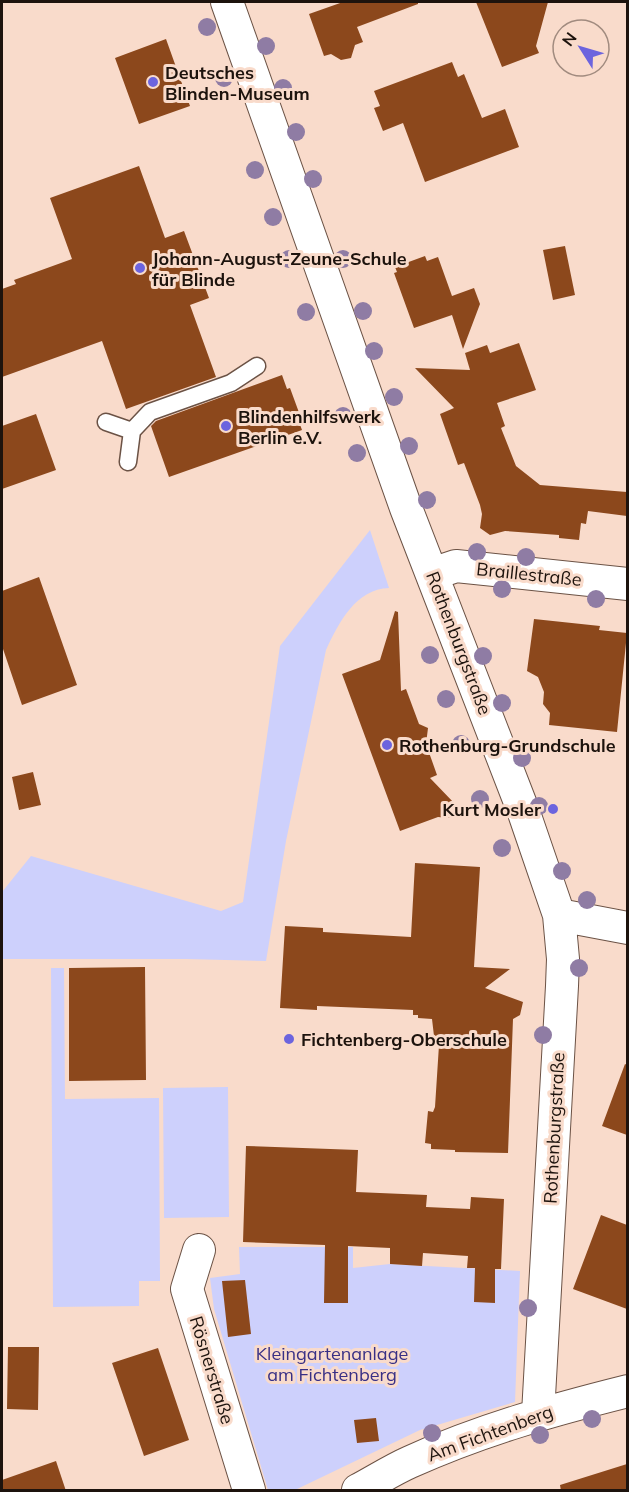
<svg xmlns="http://www.w3.org/2000/svg" width="629" height="1492" viewBox="0 0 629 1492" font-family="Mulish,sans-serif">
  <style>
    .green { fill: #cdd0fc }
    .building { fill: #8c481c }
    .lines { fill: none; stroke-linecap: round; stroke-linejoin: round }
    .lane-casing { stroke: #6b5245; stroke-width: 19 }
    .street-casing { stroke: #6b5245; stroke-width: 34 }
    .lane { stroke: #fff; stroke-width: 16 }
    .street { stroke: #fff; stroke-width: 32 }
    .tree { fill: #8f7ca4 }
    .poi-dot { fill: #6c64de; stroke: #f9dbcb; stroke-width: 2 }
    .labels { text-anchor: middle; dominant-baseline: central; stroke-width: 6; stroke-linejoin: round; paint-order: stroke }
    .poi-label { font-size: 18px; font-weight: bold; fill: #1d130d; stroke: #f9dbcb; text-anchor: start }
    .street-label { font-size: 18px; fill: #1d130d; stroke: #f9dbcb }
    .park-label { font-size: 18px; fill: #382f85; stroke: #f9dbcb }
  </style>
  <rect width="100%" height="100%" fill="#f9dbcb"/>
  <path class="green" d="M 370,530 L 389,588 C 356,589 339,622 326,650 L 286,841 L 266,961 L 186,959 L 2,959 L 2,892 L 31,856 L 221,911 L 243,902 L 280,646 Z
    M 51,968 L 64,968 L 65,1099 L 159,1098 L 160,1281 L 139,1281 L 139,1306 L 53,1307 Z
    M 228,1087 L 229,1217 L 164,1218 L 163,1088 Z
    M 239,1247 L 353,1247 L 353,1268 L 390,1264 L 520,1271 L 515,1402 L 420,1430 L 295,1490 L 268,1490 L 214,1309 L 210,1278 L 240,1274 Z"/>
  <path class="building" d="M 343,2 L 418,2 L 418,4 L 357,27 L 363,42 L 355,45 L 351,58 L 341,60 L 331,54 L 324,56 L 309,14 Z
    M 476,2 L 548,2 L 536,46 L 539,53 L 502,67 Z
    M 166,39 L 190,106 L 139,124 L 115,58 Z
    M 452,62 L 458,77 L 464,74 L 482,118 L 505,109 L 519,147 L 425,182 L 403,123 L 383,131 L 374,108 L 380,106 L 374,91 Z
    M 139,166 L 165,238 L 184,231 L 209,298 L 190,305 L 216,377 L 126,409 L 102,341 L 2,377 L 2,289 L 16,284 L 14,280 L 72,259 L 50,198 Z
    M 565,246 L 575,295 L 553,300 L 543,250 Z
    M 425,256 L 427,261 L 438,257 L 452,296 L 474,288 L 480,304 L 463,349 L 452,315 L 414,328 L 394,273 L 397,272 L 395,267 Z
    M 519,343 L 536,390 L 497,403 L 505,426 L 501,428 L 516,466 L 540,485 L 627,492 L 627,516 L 588,511 L 586,524 L 581,523 L 579,540 L 559,538 L 559,535 L 505,531 L 490,535 L 480,528 L 482,514 L 480,505 L 464,463 L 458,465 L 440,414 L 454,408 L 415,368 L 470,370 L 465,353 L 487,345 L 490,353 Z
    M 282,375 L 287,389 L 290,388 L 301,418 L 298,419 L 302,430 L 169,477 L 151,426 L 156,421 Z
    M 36,414 L 56,470 L 2,489 L 2,426 Z
    M 39,577 L 77,685 L 22,705 L 2,646 L 2,591 Z
    M 395,611 L 398,612 L 401,691 L 406,689 L 419,724 L 428,728 L 426,744 L 437,775 L 430,778 L 455,804 L 454,811 L 450,818 L 438,817 L 400,831 L 342,674 L 380,660 Z
    M 534,619 L 600,626 L 599,630 L 627,633 L 617,732 L 549,725 L 550,713 L 543,704 L 544,692 L 538,677 L 527,671 Z
    M 33,772 L 41,805 L 19,810 L 12,777 Z
    M 415,863 L 480,867 L 474,967 L 510,969 L 485,988 L 523,1002 L 520,1015 L 513,1019 L 508,1153 L 455,1152 L 455,1150 L 431,1149 L 431,1144 L 425,1143 L 428,1111 L 433,1112 L 435,1107 L 439,1045 L 434,1036 L 432,1019 L 418,1018 L 418,1015 L 413,1015 L 413,1010 L 317,1006 L 317,1010 L 280,1008 L 285,926 L 323,928 L 323,932 L 411,937 Z
    M 145,967 L 146,1080 L 69,1081 L 69,968 Z
    M 625,1064 L 627,1065 L 627,1135 L 602,1126 Z
    M 246,1146 L 358,1150 L 356,1192 L 427,1195 L 426,1207 L 470,1209 L 471,1197 L 504,1199 L 501,1269 L 495,1269 L 495,1303 L 474,1302 L 475,1268 L 467,1268 L 468,1256 L 423,1253 L 422,1266 L 390,1264 L 390,1248 L 348,1246 L 348,1303 L 324,1303 L 325,1245 L 243,1242 Z
    M 601,1215 L 627,1225 L 627,1309 L 573,1289 Z
    M 245,1280 L 251,1334 L 228,1337 L 222,1281 Z
    M 8,1347 L 39,1347 L 38,1410 L 7,1409 Z
    M 158,1348 L 189,1440 L 144,1456 L 112,1363 Z
    M 376,1418 L 379,1441 L 357,1443 L 354,1420 Z
    M 56,1461 L 66,1491 L 2,1491 L 2,1480 Z
    M 627,1464 L 627,1491 L 561,1491 L 560,1485 Z"/>
  <g class="lines">
    <g class="lane-casing">
      <path id="lane" d="M 106,422 L 132,431
        M 128,462 L 132,431 L 150,412 L 231,383 L 257,366"/>
    </g>
    <g class="street-casing">
      <path id="street" d="M 227,2 L 406,508 L 523,810 L 559,915 L 563,959 L 562,986 L 538,1414
        M 432,574 L 456,566 L 628,584
        M 559,915 L 628,928
        M 199,1250 L 187,1289 L 249,1490
        M 358,1490 C 375,1481 392,1470 410,1462 C 481,1430 552,1410 628,1391"/>
    </g>
    <use href="#lane" class="lane"/>
    <use href="#street" class="street"/>
  </g>
  <g class="tree">
    <circle cx="207" cy="27" r="9"/>
    <circle cx="266" cy="46" r="9"/>
    <circle cx="224" cy="78" r="9"/>
    <circle cx="283" cy="88" r="9"/>
    <circle cx="296" cy="132" r="9"/>
    <circle cx="255" cy="170" r="9"/>
    <circle cx="313" cy="179" r="9"/>
    <circle cx="273" cy="217" r="9"/>
    <circle cx="289" cy="259" r="9"/>
    <circle cx="343" cy="259" r="9"/>
    <circle cx="363" cy="311" r="9"/>
    <circle cx="306" cy="312" r="9"/>
    <circle cx="374" cy="351" r="9"/>
    <circle cx="394" cy="397" r="9"/>
    <circle cx="343" cy="416" r="9"/>
    <circle cx="409" cy="446" r="9"/>
    <circle cx="357" cy="453" r="9"/>
    <circle cx="427" cy="500" r="9"/>
    <circle cx="477" cy="552" r="9"/>
    <circle cx="526" cy="557" r="9"/>
    <circle cx="502" cy="589" r="9"/>
    <circle cx="596" cy="599" r="9"/>
    <circle cx="430" cy="655" r="9"/>
    <circle cx="483" cy="656" r="9"/>
    <circle cx="446" cy="699" r="9"/>
    <circle cx="502" cy="703" r="9"/>
    <circle cx="461" cy="744" r="9"/>
    <circle cx="522" cy="758" r="9"/>
    <circle cx="480" cy="799" r="9"/>
    <circle cx="539" cy="806" r="9"/>
    <circle cx="502" cy="848" r="9"/>
    <circle cx="562" cy="871" r="9"/>
    <circle cx="587" cy="900" r="9"/>
    <circle cx="579" cy="968" r="9"/>
    <circle cx="543" cy="1035" r="9"/>
    <circle cx="528" cy="1308" r="9"/>
    <circle cx="592" cy="1419" r="9"/>
    <circle cx="432" cy="1433" r="9"/>
    <circle cx="540" cy="1435" r="9"/>
  </g>
  <g class="poi-dot">
    <circle cx="153" cy="82" r="6"/>
    <circle cx="140" cy="268" r="6"/>
    <circle cx="226" cy="426" r="6"/>
    <circle cx="387" cy="745" r="6"/>
    <circle cx="553" cy="809" r="6"/>
    <circle cx="289" cy="1039" r="6"/>
  </g>
  <g class="labels">
    <g class="poi-label">
      <text x="165" y="72">Deutsches<tspan x="165" dy="21">Blinden-Museum</tspan></text>
      <text x="152" y="258">Johann-August-Zeune-Schule<tspan x="152" dy="21">für Blinde</tspan></text>
      <text x="238" y="416">Blindenhilfswerk<tspan x="238" dy="21">Berlin e.V.</tspan></text>
      <text x="399" y="745">Rothenburg-Grundschule</text>
      <text x="541" y="809" text-anchor="end">Kurt Mosler</text>
      <text x="301" y="1039">Fichtenberg-Oberschule</text>
    </g>
    <g class="street-label">
      <text transform="translate(529 574) rotate(6)">Braillestraße</text>
      <text transform="translate(459 643) rotate(69)">Rothenburgstraße</text>
      <text transform="translate(554 1128) rotate(-87)">Rothenburgstraße</text>
      <text transform="translate(212 1370) rotate(73)">Rösnerstraße</text>
      <text transform="translate(490 1433) rotate(-20)">Am Fichtenberg</text>
    </g>
    <g class="park-label">
      <text x="332" y="1353">Kleingartenanlage<tspan x="332" dy="21">am Fichtenberg</tspan></text>
    </g>
  </g>
  <rect width="629" height="1492" fill="none" stroke="#1d130d" stroke-width="6"/>
  <g transform="translate(581 48) rotate(307)"><circle r="28" fill="#f9dbcb" stroke="#a18b7f" stroke-width="1.5"/>
  <path d="M0-4.5L10 22L0 15L-10 22Z" fill="#6c64de"/>
  <text y="-9" font-size="16" font-weight="bold" text-anchor="middle" fill="#1d130d">N</text>
  </g>
</svg>
